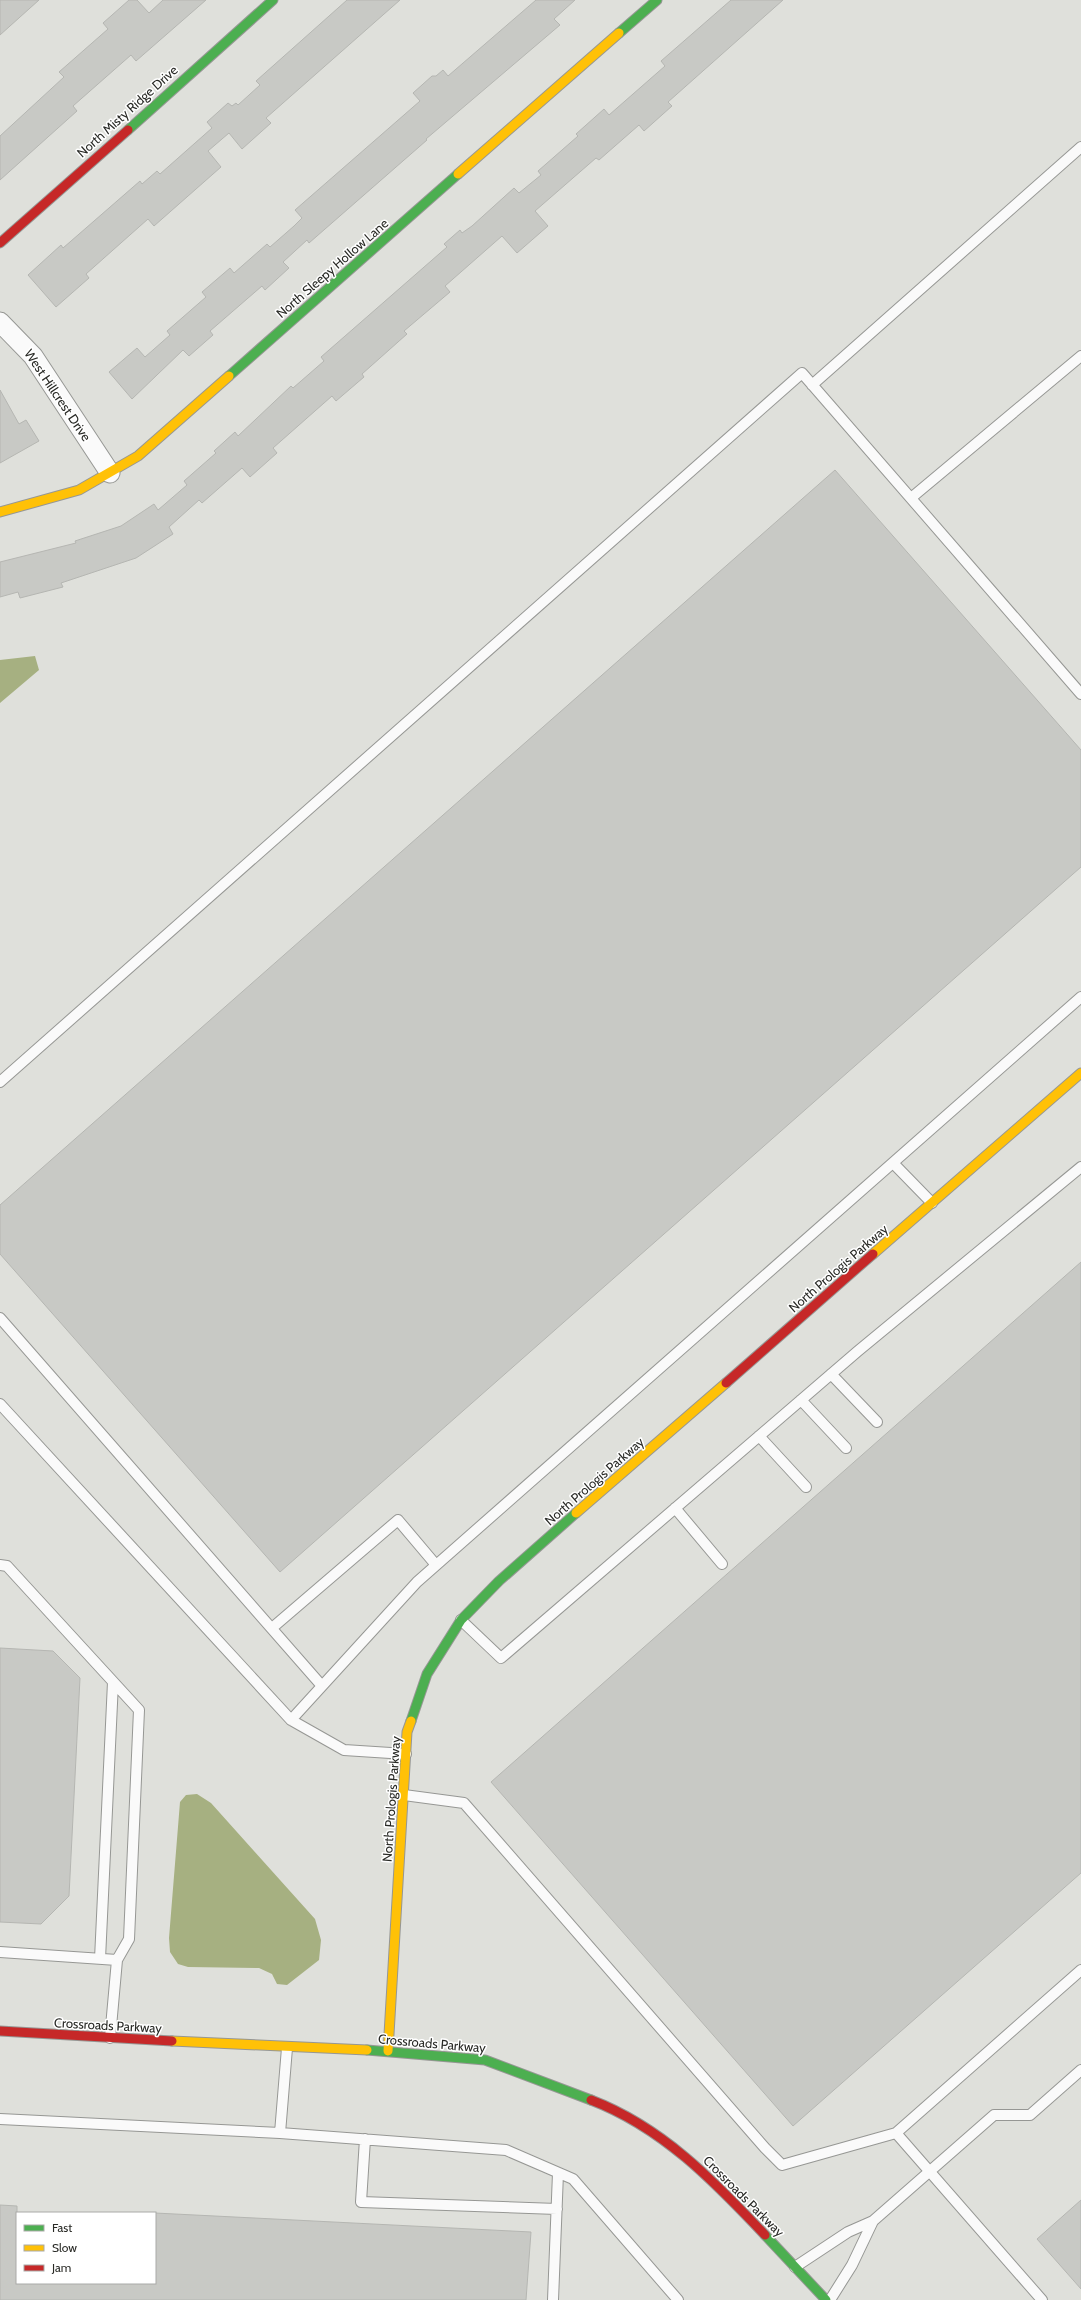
<svg xmlns="http://www.w3.org/2000/svg" width="1081" height="2300" viewBox="0 0 1081 2300" font-family="Cabin,sans-serif">
  <style>
    .water { fill: #a6b081 }
    .building { fill: #c8c9c5; stroke: #b5b6b2 }
    .lines { fill: none; stroke-linecap: round; stroke-linejoin: round }
    .lane-casing { stroke: #969794; stroke-width: 12 }
    .street-casing { stroke: #969794; stroke-width: 21 }
    .fast-casing { stroke: #969794; stroke-width: 11 }
    .slow-casing { stroke: #969794; stroke-width: 11 }
    .jam-casing { stroke: #969794; stroke-width: 11 }
    .lane { stroke: #fafafa; stroke-width: 10 }
    .street { stroke: #fafafa; stroke-width: 19 }
    .fast { stroke: #4caf50; stroke-width: 9 }
    .slow { stroke: #ffc107; stroke-width: 9 }
    .jam { stroke: #c62828; stroke-width: 9 }
    .labels { text-anchor: middle; dominant-baseline: central; stroke-width: 3; stroke-linejoin: round; paint-order: stroke }
    .street-label { font-size: 13px; fill: #292a26; stroke: #fff }
  </style>
  <rect width="100%" height="100%" fill="#dfe0db"/>
  <path class="water" d="M 35,656 L 39,670 L 0,703 L 0,660 Z
    M 197,1794 L 211,1803 L 315,1919 L 321,1940 L 319,1960 L 287,1985 L 277,1984 L 272,1974 L 259,1968 L 188,1967 L 178,1964 L 170,1952 L 169,1938 L 180,1802 L 186,1795 Z"/>
  <path class="building" d="M 0,0 L 39,0 L 0,35 Z
    M 129,0 L 137,0 L 149,13 L 163,0 L 206,0 L 136,61 L 131,55 L 73,106 L 77,111 L 0,180 L 0,136 L 64,77 L 59,72 L 108,29 L 103,23 Z
    M 347,0 L 400,0 L 266,118 L 271,123 L 242,149 L 229,133 L 208,151 L 221,167 L 154,226 L 148,219 L 86,274 L 89,278 L 56,307 L 28,275 L 61,245 L 63,248 L 140,181 L 142,184 L 157,171 L 160,174 L 212,128 L 207,122 L 228,103 L 232,106 L 236,103 L 238,105 L 260,85 L 256,81 Z
    M 536,0 L 575,0 L 554,19 L 560,25 L 426,139 L 427,140 L 309,243 L 307,240 L 283,262 L 289,268 L 265,290 L 262,286 L 210,331 L 213,335 L 189,356 L 183,350 L 132,399 L 109,372 L 137,348 L 145,357 L 170,335 L 167,331 L 206,297 L 202,292 L 230,268 L 234,273 L 267,244 L 270,247 L 294,226 L 302,218 L 295,210 L 420,101 L 413,93 L 432,76 L 436,76 L 443,70 L 448,76 Z
    M 731,0 L 783,0 L 668,102 L 672,106 L 644,131 L 639,125 L 599,160 L 596,158 L 535,211 L 548,226 L 517,253 L 502,236 L 445,286 L 450,292 L 404,331 L 407,334 L 362,374 L 364,377 L 336,401 L 332,396 L 273,448 L 277,453 L 250,477 L 242,468 L 202,503 L 199,500 L 169,527 L 173,534 L 136,558 L 61,583 L 63,587 L 20,598 L 18,592 L 0,597 L 0,562 L 76,543 L 75,541 L 121,526 L 154,504 L 158,510 L 187,485 L 184,481 L 216,453 L 214,451 L 235,432 L 238,436 L 291,386 L 293,388 L 324,361 L 321,357 L 447,247 L 444,244 L 460,230 L 462,233 L 472,226 L 514,188 L 519,193 L 541,175 L 538,171 L 578,136 L 576,134 L 604,109 L 609,115 L 665,66 L 661,61 Z
    M 0,390 L 19,424 L 26,420 L 39,441 L 0,463 Z
    M 835,470 L 1081,750 L 1081,867 L 280,1572 L 0,1254 L 0,1205 Z
    M 1081,1262 L 1081,1873 L 793,2126 L 491,1782 Z
    M 0,1648 L 53,1651 L 80,1678 L 69,1896 L 41,1924 L 0,1922 Z
    M 1081,2200 L 1081,2289 L 1037,2239 Z
    M 0,2205 L 17,2206 L 17,2283 L 155,2283 L 155,2213 L 531,2232 L 526,2300 L 0,2300 Z"/>
  <g class="lines">
    <g class="lane-casing">
      <path id="lane" d="M 812,385 L 1081,147
        M 911,498 L 1081,356
        M 0,1082 L 802,373 L 1081,694
        M 893,1163 L 932,1203
        M 0,1318 L 322,1686
        M 831,1374 L 877,1422
        M 801,1400 L 846,1448
        M 0,1404 L 291,1720 L 344,1750 L 406,1754
        M 759,1436 L 806,1487
        M 675,1508 L 722,1564
        M 0,1565 L 7,1566 L 139,1710 L 129,1939 L 117,1960 L 110,2038
        M 461,1620 L 501,1658 L 858,1351 L 1081,1167
        M 272,1628 L 398,1520 L 436,1565
        M 291,1720 L 417,1582 L 1081,997
        M 404,1795 L 464,1803 L 765,2148 L 782,2165 L 896,2133
        M 0,1952 L 117,1960
        M 100,1959 L 113,1682
        M 0,2119 L 280,2133 L 287,2048
        M 280,2133 L 506,2150 L 573,2179 L 678,2300
        M 365,2139 L 361,2202 L 557,2209
        M 795,2267 L 848,2232 L 873,2221 L 994,2115 L 1030,2115 L 1081,2070
        M 553,2300 L 558,2173
        M 830,2300 L 852,2265 L 873,2221
        M 1042,2300 L 896,2133 L 1081,1970"/>
    </g>
    <g class="street-casing">
      <path id="street" d="M 0,322 L 33,356 L 110,473"/>
    </g>
    <g class="fast-casing">
      <path id="fast" d="M 619,33 L 657,0
        M 128,130 L 273,0
        M 229,376 L 458,174
        M 411,1721 L 427,1674 L 461,1620 L 499,1581 L 576,1513
        M 367,2050 L 485,2060 L 591,2100
        M 765,2235 L 826,2300"/>
    </g>
    <g class="slow-casing">
      <path id="slow" d="M 458,174 L 619,33
        M 0,512 L 79,490 L 138,456 L 229,376
        M 873,1254 L 1081,1073
        M 576,1513 L 726,1383
        M 172,2041 L 367,2050
        M 388,2051 L 407,1732 L 411,1721"/>
    </g>
    <g class="jam-casing">
      <path id="jam" d="M 0,243 L 128,130
        M 726,1383 L 873,1254
        M 0,2031 L 172,2041
        M 591,2100 C 662,2127 714,2181 765,2235"/>
    </g>
    <use href="#lane" class="lane"/>
    <use href="#street" class="street"/>
    <use href="#fast" class="fast"/>
    <use href="#slow" class="slow"/>
    <use href="#jam" class="jam"/>
  </g>
  <g class="labels">
    <g class="street-label">
      <text transform="translate(127 111) rotate(-42)">North Misty Ridge Drive</text>
      <text transform="translate(332 268) rotate(-41)">North Sleepy Hollow Lane</text>
      <text transform="translate(58 395) rotate(56)">West Hillcrest Drive</text>
      <text transform="translate(838 1268) rotate(-41)">North Prologis Parkway</text>
      <text transform="translate(594 1481) rotate(-41)">North Prologis Parkway</text>
      <text transform="translate(391 1799) rotate(-86)">North Prologis Parkway</text>
      <text transform="translate(108 2025) rotate(3)">Crossroads Parkway</text>
      <text transform="translate(432 2043) rotate(5)">Crossroads Parkway</text>
      <text transform="translate(744 2196) rotate(45)">Crossroads Parkway</text>
    </g>
  </g>
  <rect x="16" y="2212" width="140" height="72" fill="#ffffff" stroke="#a9aaa8"/>
  <rect x="24" y="2225" width="20" height="6" fill="#4caf50" stroke="#a9aaa8"/>
  <text x="52" y="2232" font-size="12" fill="#292a26">Fast</text>
  <rect x="24" y="2245" width="20" height="6" fill="#ffc107" stroke="#a9aaa8"/>
  <text x="52" y="2252" font-size="12" fill="#292a26">Slow</text>
  <rect x="24" y="2265" width="20" height="6" fill="#c62828" stroke="#a9aaa8"/>
  <text x="52" y="2272" font-size="12" fill="#292a26">Jam</text>
</svg>
